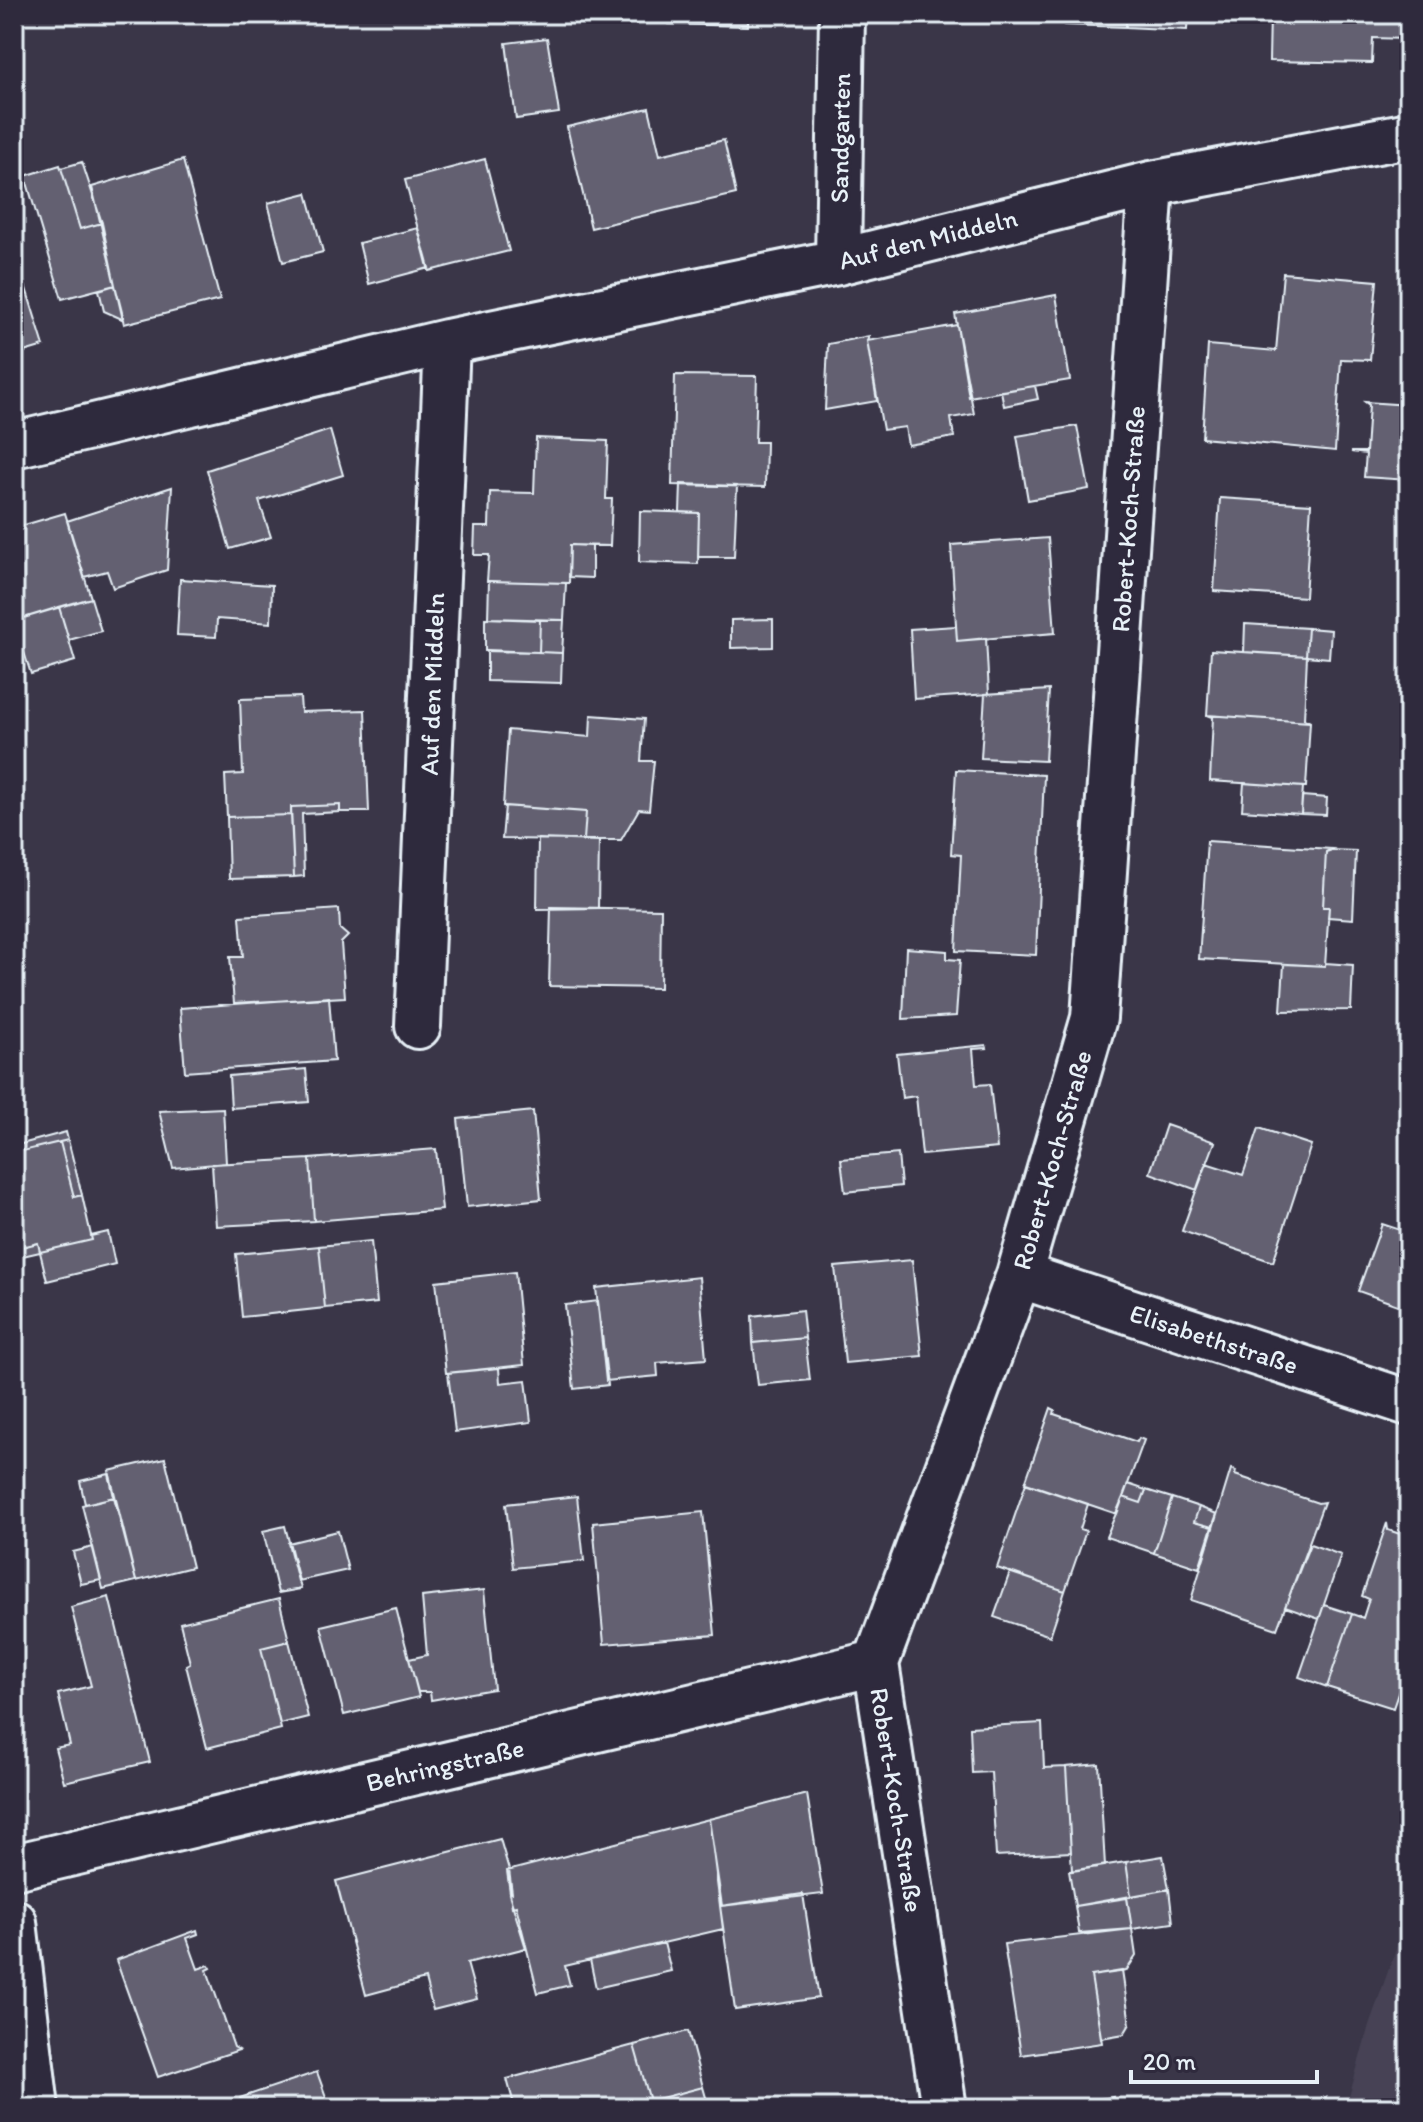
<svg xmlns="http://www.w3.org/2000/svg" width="1423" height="2122" viewBox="0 0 1423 2122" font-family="Itim,sans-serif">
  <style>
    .built { fill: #464354 }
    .building { fill: #636171; stroke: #e8f1f8; stroke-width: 2 }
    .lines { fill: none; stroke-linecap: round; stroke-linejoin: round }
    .street-casing { stroke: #e8f1f8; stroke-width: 50 }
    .street { stroke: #2f2a3d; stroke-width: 44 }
    .labels { text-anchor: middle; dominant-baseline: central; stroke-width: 6; stroke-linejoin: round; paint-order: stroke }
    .street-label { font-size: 26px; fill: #e8f1f8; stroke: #2f2a3d }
  </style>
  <rect width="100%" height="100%" fill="#3a3648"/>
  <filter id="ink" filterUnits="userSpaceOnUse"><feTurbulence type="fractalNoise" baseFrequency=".0125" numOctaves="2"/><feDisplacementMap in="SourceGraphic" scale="16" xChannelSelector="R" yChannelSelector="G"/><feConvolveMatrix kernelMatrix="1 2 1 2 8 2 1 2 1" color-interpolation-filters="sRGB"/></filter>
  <g filter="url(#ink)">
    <path class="built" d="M 1409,1912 L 1409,2108 L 1346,2108 L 1369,2025 Z"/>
    <path class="building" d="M 669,14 L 748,14 L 748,26 L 668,24 Z
      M 883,14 L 913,14 L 913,19 L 883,18 Z
      M 913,14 L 943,14 L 943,20 L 913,19 Z
      M 1066,14 L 1126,14 L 1126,27 L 1065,25 Z
      M 1126,14 L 1188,14 L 1187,30 L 1126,27 Z
      M 1270,14 L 1406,14 L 1407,39 L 1373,38 L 1372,63 L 1269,61 Z
      M 547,38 L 559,113 L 516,119 L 506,43 Z
      M 649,108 L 660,155 L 724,140 L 736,194 L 591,228 L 567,127 Z
      M 485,159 L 509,251 L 429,271 L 405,180 Z
      M 183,160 L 220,300 L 124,324 L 92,187 Z
      M 82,162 L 102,223 L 80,229 L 61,168 Z
      M 60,165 L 80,229 L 102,223 L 115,285 L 62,299 L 25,176 Z
      M 307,193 L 323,252 L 283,262 L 268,203 Z
      M 418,228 L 429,268 L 369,284 L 359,243 Z
      M 21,272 L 44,346 L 14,355 L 14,274 Z
      M 1283,273 L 1377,281 L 1370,360 L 1341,359 L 1335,451 L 1202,438 L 1208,345 L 1276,351 Z
      M 115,285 L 124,320 L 104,311 L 99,290 Z
      M 1056,295 L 1070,380 L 969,397 L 955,314 Z
      M 957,325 L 974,414 L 951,418 L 954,437 L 908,445 L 905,427 L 883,430 L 867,341 Z
      M 869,336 L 867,341 L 877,401 L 825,410 L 828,344 Z
      M 675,375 L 757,376 L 755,442 L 766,442 L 765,487 L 672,485 Z
      M 1035,386 L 1038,399 L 1004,406 L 1001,391 Z
      M 1365,402 L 1409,405 L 1409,480 L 1364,477 L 1366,454 L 1351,452 L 1366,452 L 1369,405 Z
      M 1077,426 L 1089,489 L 1028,500 L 1017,436 Z
      M 330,430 L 343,475 L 259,501 L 271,537 L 230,549 L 207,470 Z
      M 536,438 L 608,441 L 606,499 L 612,499 L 610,546 L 570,545 L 569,583 L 487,581 L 489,555 L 474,555 L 475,527 L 489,527 L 490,492 L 534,493 Z
      M 681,484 L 737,486 L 734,557 L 698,557 L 699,513 L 680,512 Z
      M 172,487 L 167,570 L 113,588 L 107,571 L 84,577 L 67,521 Z
      M 1220,498 L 1311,504 L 1305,597 L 1214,591 Z
      M 640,511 L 699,513 L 698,564 L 639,562 Z
      M 65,513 L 91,598 L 14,621 L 14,528 Z
      M 1048,538 L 1055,633 L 957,641 L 951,545 Z
      M 570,545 L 592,546 L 592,578 L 569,577 Z
      M 180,579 L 272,585 L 271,623 L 217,619 L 216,637 L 177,635 Z
      M 489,581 L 566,583 L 564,620 L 488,618 Z
      M 91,598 L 101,631 L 69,640 L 59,607 Z
      M 59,607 L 75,661 L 31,674 L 14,621 Z
      M 485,618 L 540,620 L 539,652 L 485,651 Z
      M 773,619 L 773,647 L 731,648 L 731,620 Z
      M 540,620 L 564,620 L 562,653 L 539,652 Z
      M 1245,624 L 1308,628 L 1306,656 L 1244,652 Z
      M 956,626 L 957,641 L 986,638 L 989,694 L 914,699 L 910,629 Z
      M 1308,628 L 1331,630 L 1329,658 L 1306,656 Z
      M 487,650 L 562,653 L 561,683 L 487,681 Z
      M 1211,650 L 1307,656 L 1304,719 L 1310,722 L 1207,715 Z
      M 1049,690 L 1045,761 L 981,758 L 985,694 Z
      M 300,697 L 301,712 L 365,710 L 369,812 L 340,812 L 340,805 L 291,807 L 291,815 L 227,817 L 225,775 L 243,774 L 240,699 Z
      M 591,715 L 644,719 L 641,761 L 654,761 L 649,810 L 639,809 L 621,840 L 584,840 L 586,812 L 503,806 L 508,730 L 590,737 Z
      M 1207,715 L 1310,722 L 1306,787 L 1210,781 L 1213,717 Z
      M 956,770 L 1044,775 L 1036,955 L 956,951 L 961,855 L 951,854 Z
      M 1244,783 L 1303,787 L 1301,814 L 1242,810 Z
      M 1302,796 L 1327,798 L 1326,815 L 1301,814 Z
      M 340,805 L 340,812 L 302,814 L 304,876 L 294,877 L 291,807 Z
      M 505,806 L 586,812 L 584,840 L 502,839 Z
      M 291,815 L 294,877 L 229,879 L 227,817 Z
      M 538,839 L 599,841 L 598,908 L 537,909 Z
      M 1207,841 L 1332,849 L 1326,852 L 1323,907 L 1329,907 L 1325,966 L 1199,959 Z
      M 1332,850 L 1356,851 L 1353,919 L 1328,917 L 1329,907 L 1323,907 L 1326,852 Z
      M 551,907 L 661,909 L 660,988 L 549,986 Z
      M 339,909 L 340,929 L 348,936 L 341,943 L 345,997 L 234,1003 L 230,957 L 243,957 L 240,916 Z
      M 906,948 L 947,951 L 947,959 L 960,960 L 956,1016 L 903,1019 Z
      M 1325,963 L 1353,965 L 1351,1010 L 1281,1011 L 1284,964 L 1325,966 Z
      M 329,997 L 334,1061 L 185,1072 L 180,1008 Z
      M 986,1045 L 987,1048 L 973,1049 L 976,1085 L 990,1084 L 997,1148 L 922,1155 L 916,1096 L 902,1098 L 897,1054 Z
      M 306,1069 L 309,1102 L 231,1108 L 229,1076 Z
      M 223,1108 L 226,1163 L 173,1168 L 159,1111 Z
      M 533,1111 L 541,1199 L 467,1207 L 458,1119 Z
      M 1166,1125 L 1215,1142 L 1197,1190 L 1150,1173 Z
      M 1259,1128 L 1311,1145 L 1273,1262 L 1182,1231 L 1206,1163 L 1243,1175 Z
      M 66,1132 L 68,1140 L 14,1153 L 14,1146 Z
      M 68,1140 L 82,1195 L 74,1197 L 60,1142 Z
      M 60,1142 L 74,1197 L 82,1195 L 92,1240 L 40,1252 L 38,1243 L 14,1249 L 14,1153 Z
      M 436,1149 L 442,1210 L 314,1221 L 310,1159 Z
      M 898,1154 L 901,1186 L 845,1192 L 841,1159 Z
      M 310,1159 L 314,1221 L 216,1226 L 212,1164 Z
      M 1382,1224 L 1409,1233 L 1409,1309 L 1358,1291 Z
      M 108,1232 L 115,1264 L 47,1281 L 40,1252 L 92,1240 L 91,1236 Z
      M 371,1241 L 377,1303 L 325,1308 L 319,1246 Z
      M 38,1243 L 40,1252 L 14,1258 L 14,1249 Z
      M 319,1246 L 325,1308 L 242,1317 L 236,1254 Z
      M 912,1260 L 922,1356 L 845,1363 L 835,1267 Z
      M 515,1272 L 524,1365 L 446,1373 L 436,1281 Z
      M 699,1277 L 706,1359 L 657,1363 L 658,1376 L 606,1381 L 596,1288 Z
      M 598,1301 L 608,1385 L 574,1389 L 565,1305 Z
      M 802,1310 L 805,1338 L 753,1343 L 752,1316 Z
      M 805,1338 L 810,1380 L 758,1385 L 753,1343 Z
      M 499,1368 L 500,1383 L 526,1380 L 531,1422 L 455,1432 L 448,1373 Z
      M 1051,1408 L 1055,1410 L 1054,1414 L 1137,1442 L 1139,1438 L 1144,1440 L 1117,1514 L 1025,1483 Z
      M 165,1458 L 192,1567 L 136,1581 L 109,1471 Z
      M 1231,1469 L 1236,1471 L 1235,1475 L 1318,1503 L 1324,1502 L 1277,1629 L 1191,1600 Z
      M 109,1474 L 114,1497 L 85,1504 L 80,1481 Z
      M 1026,1483 L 1088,1504 L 1080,1529 L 1086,1531 L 1065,1591 L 997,1568 Z
      M 1128,1484 L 1146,1490 L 1141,1503 L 1123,1497 Z
      M 1146,1490 L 1172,1498 L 1154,1553 L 1106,1537 L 1123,1497 L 1141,1503 Z
      M 577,1496 L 584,1561 L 513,1568 L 506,1504 Z
      M 114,1497 L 136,1581 L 103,1589 L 82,1505 Z
      M 1172,1498 L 1199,1507 L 1194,1522 L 1212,1527 L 1199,1568 L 1154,1553 Z
      M 1199,1507 L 1217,1514 L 1212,1527 L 1194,1522 Z
      M 703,1512 L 715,1635 L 604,1644 L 593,1523 Z
      M 1387,1523 L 1388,1530 L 1409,1537 L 1409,1661 L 1393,1708 L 1327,1687 L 1352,1614 L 1363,1618 L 1369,1599 L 1362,1596 Z
      M 285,1526 L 301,1589 L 278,1593 L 263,1531 Z
      M 338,1531 L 348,1570 L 298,1581 L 288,1543 Z
      M 1310,1544 L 1341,1555 L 1319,1619 L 1285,1607 Z
      M 93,1547 L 101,1580 L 81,1584 L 73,1552 Z
      M 1010,1572 L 1065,1591 L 1050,1636 L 994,1617 Z
      M 484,1590 L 494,1689 L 431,1700 L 430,1692 L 418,1692 L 409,1659 L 427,1655 L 422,1597 Z
      M 109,1597 L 150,1762 L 64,1782 L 55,1748 L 70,1745 L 58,1694 L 91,1686 L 71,1607 Z
      M 279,1599 L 289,1641 L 261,1648 L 281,1729 L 207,1748 L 186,1665 L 190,1663 L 180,1623 Z
      M 1324,1605 L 1352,1614 L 1327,1687 L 1299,1677 Z
      M 396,1608 L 419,1697 L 344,1715 L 321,1626 Z
      M 289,1641 L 308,1717 L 280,1724 L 261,1648 Z
      M 1042,1723 L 1044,1768 L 1066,1767 L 1071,1852 L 996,1856 L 991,1772 L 972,1773 L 970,1727 Z
      M 1099,1764 L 1105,1866 L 1072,1871 L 1066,1767 Z
      M 807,1794 L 823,1894 L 722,1906 L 709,1819 Z
      M 709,1819 L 723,1929 L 565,1966 L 570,1985 L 538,1993 L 516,1906 L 512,1907 L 507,1871 Z
      M 500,1839 L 509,1870 L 512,1893 L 509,1894 L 526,1948 L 467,1963 L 477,1999 L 433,2010 L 425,1979 L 366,1995 L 336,1881 Z
      M 1163,1856 L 1169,1889 L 1131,1896 L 1126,1862 Z
      M 1126,1862 L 1131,1896 L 1075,1906 L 1069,1871 Z
      M 1169,1889 L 1173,1923 L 1132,1929 L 1127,1897 Z
      M 803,1894 L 819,1998 L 735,2010 L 720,1906 Z
      M 1127,1898 L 1132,1929 L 1079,1933 L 1075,1906 Z
      M 1132,1929 L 1136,1956 L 1126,1971 L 1091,1976 L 1102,2043 L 1021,2055 L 1004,1944 Z
      M 197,1930 L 198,1934 L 187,1938 L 198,1969 L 209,1965 L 211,1968 L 207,1970 L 234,2047 L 239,2050 L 158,2077 L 116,1960 Z
      M 664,1943 L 671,1971 L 596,1988 L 590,1960 Z
      M 1122,1971 L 1130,2024 L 1124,2034 L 1101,2038 L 1091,1976 Z
      M 688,2031 L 703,2087 L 650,2101 L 634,2045 Z
      M 634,2045 L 650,2101 L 626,2108 L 515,2108 L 507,2079 Z
      M 317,2072 L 330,2108 L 243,2108 L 240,2098 Z
      M 703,2087 L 709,2108 L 651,2108 L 650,2101 Z
      M 1113,2097 L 1114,2108 L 1044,2108 Z"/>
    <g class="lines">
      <g class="street-casing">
        <path id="street" d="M 838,262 L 842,14
          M 14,445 L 447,342 L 838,262 L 1151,184 L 1409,135
          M 418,1026 L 447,342
          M 1019,1275 L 1409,1403
          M 14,1867 L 876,1663
          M 14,1922 L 36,2108
          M 944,2108 L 876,1663 L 1019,1275 L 1094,1018 L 1151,184"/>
      </g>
      <use href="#street" class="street"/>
    </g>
  </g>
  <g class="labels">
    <g class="street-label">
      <text transform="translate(840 138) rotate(-89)">Sandgarten</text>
      <text transform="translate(928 239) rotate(-14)">Auf den Middeln</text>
      <text transform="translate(1128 519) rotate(-86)">Robert-Koch-Straße</text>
      <text transform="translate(432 684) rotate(-88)">Auf den Middeln</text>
      <text transform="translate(1052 1160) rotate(-74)">Robert-Koch-Straße</text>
      <text transform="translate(1214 1339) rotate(18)">Elisabethstraße</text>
      <text transform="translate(445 1765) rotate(-13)">Behringstraße</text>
      <text transform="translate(897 1800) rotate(81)">Robert-Koch-Straße</text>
    </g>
  </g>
  <rect width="1423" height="2122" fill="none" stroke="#2f2a3d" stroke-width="48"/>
  <rect x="24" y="24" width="1375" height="2074" fill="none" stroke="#e8f1f8" stroke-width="3" filter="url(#ink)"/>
  <path d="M1131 2070v12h186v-12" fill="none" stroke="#e8f1f8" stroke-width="4"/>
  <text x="1143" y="2070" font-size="24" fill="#e8f1f8" stroke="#2f2a3d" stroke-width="6" paint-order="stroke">20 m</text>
</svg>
